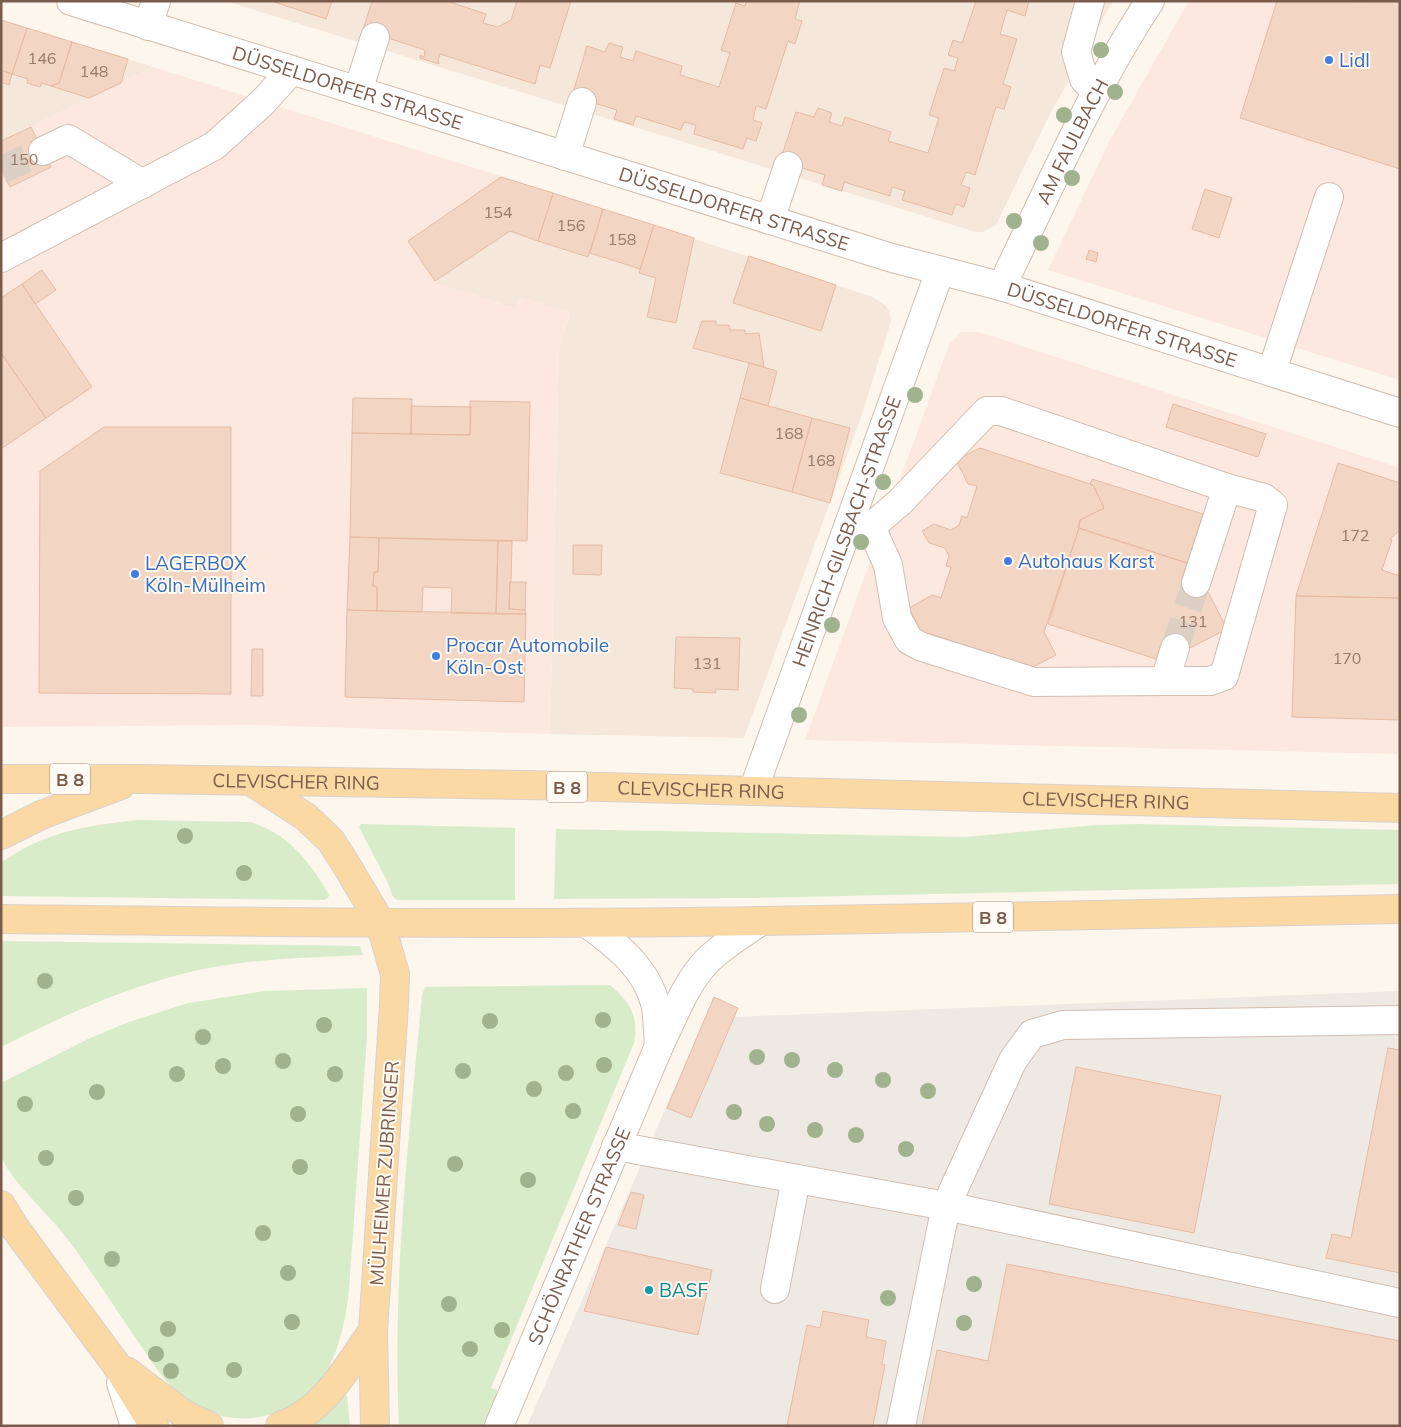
<svg xmlns="http://www.w3.org/2000/svg" width="1401" height="1427" viewBox="0 0 1401 1427" font-family="Mulish,sans-serif">
  <style>
    .residential { fill: #f5e8da }
    .commercial { fill: #fde8e0 }
    .industrial { fill: #efe9e4 }
    .green { fill: #d8ecc9 }
    .building { fill: #f3d5c3; stroke: #e6bba3 }
    .lines { fill: none; stroke-linecap: round; stroke-linejoin: round }
    .minor-tunnel { stroke: #dcd0c4; stroke-width: 28; stroke-dasharray: 28 14; stroke-linecap: butt }
    .minor-casing { stroke: #d1beb0; stroke-width: 30 }
    .major-casing { stroke: #dad1cd; stroke-width: 30 }
    .minor { stroke: #fff; stroke-width: 28 }
    .major { stroke: #fbd9a5; stroke-width: 28 }
    .tree { fill: #a0b28e }
    .shop-dot { fill: #3f7fe0; stroke: #fffaf3; stroke-width: 2 }
    .culture-dot { fill: #0f9aa8; stroke: #fffaf3; stroke-width: 2 }
    .labels { text-anchor: middle; dominant-baseline: central; stroke-width: 4; stroke-linejoin: round; paint-order: stroke }
    .number-label { font-size: 16px; fill: #987a6a }
    .shield { fill: #fffaf3; stroke: #a28b7f; stroke-width: 1 }
    .shield-label { font-size: 18px; font-weight: bold; fill: #7a5c4d }
    .shop-label { font-size: 19px; fill: #366cbe; stroke: #fffaf3; text-anchor: start }
    .street-label { font-size: 19px; fill: #7a5c4d; stroke: #fffaf3 }
    .culture-label { font-size: 19px; fill: #0d838f; stroke: #fffaf3; text-anchor: start }
  </style>
  <rect width="100%" height="100%" fill="#fdf6ec"/>
  <path class="residential" d="M 225,1 L 1113,1 L 1049,116 L 996,225 L 983,232 L 976,232 Z
    M 1,20 L 153,67 L 1,141 Z
    M 500,176 L 873,297 L 886,306 L 890,313 L 891,320 L 889,328 L 860,420 L 744,738 L 550,734 L 559,348 L 570,313 L 520,297 L 515,308 L 436,283 L 407,241 Z"/>
  <path class="commercial" d="M 1189,1 L 1400,1 L 1400,380 L 1048,270 L 1111,138 Z
    M 153,67 L 500,176 L 407,241 L 437,283 L 515,308 L 520,297 L 570,312 L 559,348 L 550,734 L 250,725 L 1,727 L 1,141 Z
    M 961,332 L 979,332 L 1400,468 L 1400,754 L 805,740 L 949,345 Z"/>
  <path class="industrial" d="M 1400,991 L 1400,1426 L 527,1426 L 705,1018 Z"/>
  <path class="green" d="M 139,820 L 250,822 C 288,833 310,862 329,895 L 328,898 L 324,900 L 1,896 L 1,863 C 43,832 88,825 139,820 Z
    M 361,824 L 515,828 L 515,900 L 397,900 L 393,897 L 388,883 L 359,827 Z
    M 1137,824 L 1400,830 L 1400,884 L 750,898 L 554,899 L 556,829 L 964,837 L 1097,825 Z
    M 1,941 L 360,946 L 363,955 C 320,957 277,958 234,964 C 151,975 75,1010 1,1047 Z
    M 610,985 C 630,1002 639,1016 634,1043 L 491,1388 L 498,1391 L 483,1426 L 399,1426 C 392,1282 409,1138 422,995 L 425,987 Z
    M 367,988 L 367,1037 L 349,1290 C 344,1335 332,1387 288,1408 C 257,1423 219,1422 190,1403 C 167,1387 152,1362 137,1340 C 116,1309 96,1279 75,1249 C 60,1228 41,1209 23,1189 C 16,1180 6,1169 2,1158 C 0,1153 1,1145 1,1139 C 1,1120 1,1102 1,1083 L 88,1039 L 126,1023 L 188,1003 L 265,991 Z
    M 342,1394 L 347,1396 L 350,1426 L 309,1426 Z"/>
  <path class="building" d="M 271,1 L 332,1 L 326,19 Z
    M 372,1 L 447,1 L 486,14 L 483,23 L 498,27 L 511,20 L 517,1 L 571,1 L 550,68 L 540,65 L 535,84 L 440,54 L 438,61 L 439,64 L 420,58 L 420,55 L 424,57 L 425,50 L 363,30 Z
    M 746,1 L 800,1 L 795,19 L 802,21 L 795,44 L 788,41 L 766,109 L 756,106 L 753,120 L 762,123 L 756,141 L 747,138 L 743,149 L 694,134 L 696,125 L 684,122 L 681,130 L 636,116 L 633,125 L 614,119 L 617,110 L 572,96 L 587,46 L 605,52 L 609,43 L 623,47 L 620,57 L 633,61 L 636,51 L 682,66 L 680,75 L 719,87 L 730,53 L 721,50 L 736,3 L 745,6 Z
    M 976,1 L 1029,1 L 1025,16 L 1007,10 L 1000,34 L 1017,39 L 1003,84 L 1011,87 L 1004,109 L 996,107 L 975,175 L 966,172 L 961,185 L 970,188 L 964,207 L 956,204 L 952,215 L 902,200 L 905,191 L 892,187 L 890,196 L 844,182 L 842,191 L 822,185 L 825,175 L 780,161 L 796,112 L 814,117 L 818,108 L 832,113 L 829,122 L 842,126 L 845,117 L 891,132 L 888,141 L 928,153 L 939,118 L 929,115 L 944,68 L 954,71 L 958,58 L 948,55 L 953,40 L 962,43 Z
    M 1277,1 L 1400,2 L 1400,169 L 1240,118 Z
    M 1,20 L 27,28 L 12,74 L 1,70 Z
    M 27,28 L 72,42 L 59,83 L 51,86 L 42,83 L 40,87 L 27,83 L 28,79 L 12,74 Z
    M 72,42 L 128,59 L 121,83 L 89,98 L 51,86 L 59,83 Z
    M 1,70 L 12,74 L 9,85 L 1,82 Z
    M 31,127 L 51,167 L 10,187 L 1,170 L 1,141 Z
    M 501,177 L 553,193 L 538,241 L 510,231 L 435,281 L 408,241 Z
    M 1205,189 L 1232,198 L 1219,238 L 1192,229 Z
    M 553,193 L 603,209 L 588,257 L 538,241 Z
    M 603,209 L 654,225 L 640,269 L 590,253 Z
    M 654,225 L 694,238 L 676,323 L 647,317 L 656,278 L 639,273 Z
    M 1089,250 L 1098,253 L 1096,262 L 1086,259 Z
    M 749,256 L 836,285 L 821,331 L 733,303 Z
    M 42,270 L 56,290 L 35,304 L 22,284 Z
    M 22,284 L 92,387 L 46,418 L 1,353 L 1,298 Z
    M 702,321 L 716,321 L 716,325 L 729,325 L 730,330 L 745,330 L 745,334 L 759,333 L 764,367 L 693,348 Z
    M 1,353 L 46,418 L 1,449 Z
    M 749,363 L 777,371 L 768,406 L 740,398 Z
    M 353,398 L 412,399 L 411,434 L 352,433 Z
    M 740,398 L 812,418 L 792,492 L 720,473 Z
    M 470,401 L 530,402 L 527,541 L 350,537 L 352,433 L 470,435 Z
    M 1173,404 L 1266,434 L 1258,457 L 1166,427 Z
    M 411,406 L 471,407 L 470,435 L 411,434 Z
    M 812,418 L 850,428 L 830,503 L 792,492 Z
    M 104,427 L 231,427 L 231,694 L 39,693 L 40,471 Z
    M 980,448 L 1093,485 L 1104,508 L 1080,520 L 1079,528 L 1044,632 L 1056,655 L 1033,667 L 921,631 L 909,608 L 932,595 L 941,598 L 951,567 L 946,566 L 949,556 L 945,548 L 929,543 L 922,531 L 934,524 L 951,530 L 959,525 L 962,516 L 967,518 L 977,486 L 968,484 L 956,460 Z
    M 1338,463 L 1400,483 L 1400,530 L 1390,539 L 1392,540 L 1382,570 L 1400,576 L 1400,598 L 1296,596 Z
    M 1092,479 L 1203,514 L 1187,563 L 1078,528 L 1080,520 L 1104,508 L 1093,485 L 1090,484 Z
    M 1079,528 L 1187,563 L 1182,578 L 1206,586 L 1204,591 L 1208,592 L 1227,629 L 1190,648 L 1186,647 L 1184,651 L 1161,644 L 1156,659 L 1048,624 Z
    M 350,537 L 379,538 L 378,572 L 374,572 L 373,586 L 377,587 L 377,611 L 347,610 Z
    M 379,538 L 498,541 L 496,614 L 451,613 L 452,588 L 423,587 L 422,612 L 377,611 L 377,587 L 373,586 L 374,572 L 378,572 Z
    M 498,541 L 512,541 L 511,582 L 510,582 L 509,609 L 525,610 L 526,614 L 496,614 Z
    M 573,545 L 602,545 L 601,575 L 573,574 Z
    M 510,582 L 526,582 L 525,610 L 509,609 Z
    M 1296,596 L 1400,598 L 1400,720 L 1292,717 Z
    M 347,610 L 526,614 L 524,702 L 345,697 Z
    M 676,637 L 740,638 L 738,690 L 715,689 L 716,693 L 693,692 L 693,689 L 674,688 Z
    M 252,649 L 263,649 L 263,696 L 251,696 Z
    M 714,997 L 738,1008 L 691,1118 L 667,1108 Z
    M 1388,1048 L 1400,1050 L 1400,1273 L 1326,1258 L 1332,1234 L 1351,1238 Z
    M 1076,1067 L 1221,1096 L 1194,1233 L 1049,1204 Z
    M 631,1192 L 644,1195 L 636,1229 L 618,1225 Z
    M 606,1247 L 712,1270 L 698,1335 L 584,1311 Z
    M 1007,1264 L 1400,1341 L 1400,1426 L 922,1426 L 937,1350 L 988,1361 Z
    M 823,1311 L 869,1320 L 866,1337 L 886,1341 L 882,1364 L 885,1365 L 873,1426 L 787,1426 L 807,1325 L 820,1328 Z"/>
  <g class="lines">
    <path class="minor-tunnel" d="M 1,170 L 43,151
      M 1175,648 L 1196,583"/>
    <g class="minor-casing">
      <g id="minor">
        <path id="s1" d="M 71,1 L 892,258 L 1004,287 L 1400,413"/>
        <path d="M 1090,1 L 1076,52 L 1084,79 L 1096,92"/>
        <path d="M 148,26 L 156,1"/>
        <path d="M 358,91 L 375,37"/>
        <path d="M 43,151 L 68,139 L 143,184"/>
        <path d="M 565,156 L 582,102"/>
        <path d="M 770,220 L 788,166"/>
        <path d="M 1,258 L 214,146 L 262,103 L 292,70"/>
        <path id="s2" d="M 1004,287 L 1009,271 C 1053,180 1094,86 1150,1"/>
        <path d="M 1272,371 L 1329,197"/>
        <path d="M 871,527 L 900,502 L 987,411 L 1001,411 L 1227,488 L 1264,498 L 1273,505 L 1224,676 L 1210,681 L 1165,681"/>
        <path d="M 871,527 L 888,565 L 897,618 L 909,640 L 922,647 L 1034,682 L 1165,681 L 1175,648"/>
        <path d="M 1196,583 L 1227,488"/>
        <path id="s3" d="M 753,791 L 940,271"/>
        <path d="M 586,923 C 616,944 648,969 656,1007 C 658,1020 658,1034 659,1046"/>
        <path d="M 616,1146 L 946,1206 L 1400,1303"/>
        <path d="M 775,1289 L 796,1179"/>
        <path d="M 121,1383 L 135,1426"/>
        <path id="s4" d="M 499,1426 L 659,1046 C 673,1018 685,984 707,961 C 723,945 742,934 761,921"/>
        <path d="M 901,1426 L 946,1206 L 1013,1060 L 1032,1034 L 1063,1025 L 1400,1020"/>
      </g>
    </g>
    <g class="major-casing">
      <g id="major">
        <path id="s5" d="M 1,779 L 139,779 L 527,785 L 1400,808"/>
        <path d="M 252,782 L 306,817 L 331,841 L 347,866 L 380,922 L 395,974 L 394,1004 L 373,1331 L 375,1426"/>
        <path d="M 1,835 L 41,815 L 121,785"/>
        <path d="M 1,919 C 254,922 507,925 760,921 C 973,918 1187,913 1400,909"/>
        <path d="M 1,1205 L 15,1228 L 115,1363 L 154,1426"/>
        <path d="M 126,1371 L 185,1415 L 209,1426"/>
        <path d="M 280,1426 C 324,1412 348,1365 373,1331"/>
      </g>
    </g>
    <use href="#minor" class="minor"/>
    <use href="#major" class="major"/>
  </g>
  <g class="tree">
    <circle cx="1101" cy="50" r="8"/>
    <circle cx="1115" cy="92" r="8"/>
    <circle cx="1064" cy="115" r="8"/>
    <circle cx="1072" cy="178" r="8"/>
    <circle cx="1014" cy="221" r="8"/>
    <circle cx="1041" cy="243" r="8"/>
    <circle cx="915" cy="395" r="8"/>
    <circle cx="883" cy="482" r="8"/>
    <circle cx="861" cy="542" r="8"/>
    <circle cx="832" cy="625" r="8"/>
    <circle cx="799" cy="715" r="8"/>
    <circle cx="185" cy="836" r="8"/>
    <circle cx="244" cy="873" r="8"/>
    <circle cx="45" cy="981" r="8"/>
    <circle cx="603" cy="1020" r="8"/>
    <circle cx="490" cy="1021" r="8"/>
    <circle cx="324" cy="1025" r="8"/>
    <circle cx="203" cy="1037" r="8"/>
    <circle cx="757" cy="1057" r="8"/>
    <circle cx="792" cy="1060" r="8"/>
    <circle cx="283" cy="1061" r="8"/>
    <circle cx="604" cy="1065" r="8"/>
    <circle cx="223" cy="1066" r="8"/>
    <circle cx="835" cy="1070" r="8"/>
    <circle cx="463" cy="1071" r="8"/>
    <circle cx="566" cy="1073" r="8"/>
    <circle cx="177" cy="1074" r="8"/>
    <circle cx="335" cy="1074" r="8"/>
    <circle cx="883" cy="1080" r="8"/>
    <circle cx="534" cy="1089" r="8"/>
    <circle cx="928" cy="1091" r="8"/>
    <circle cx="97" cy="1092" r="8"/>
    <circle cx="25" cy="1104" r="8"/>
    <circle cx="573" cy="1111" r="8"/>
    <circle cx="734" cy="1112" r="8"/>
    <circle cx="298" cy="1114" r="8"/>
    <circle cx="767" cy="1124" r="8"/>
    <circle cx="815" cy="1130" r="8"/>
    <circle cx="856" cy="1135" r="8"/>
    <circle cx="906" cy="1149" r="8"/>
    <circle cx="46" cy="1158" r="8"/>
    <circle cx="455" cy="1164" r="8"/>
    <circle cx="300" cy="1167" r="8"/>
    <circle cx="528" cy="1180" r="8"/>
    <circle cx="76" cy="1198" r="8"/>
    <circle cx="263" cy="1233" r="8"/>
    <circle cx="112" cy="1259" r="8"/>
    <circle cx="288" cy="1273" r="8"/>
    <circle cx="974" cy="1284" r="8"/>
    <circle cx="888" cy="1298" r="8"/>
    <circle cx="449" cy="1304" r="8"/>
    <circle cx="292" cy="1322" r="8"/>
    <circle cx="964" cy="1323" r="8"/>
    <circle cx="168" cy="1329" r="8"/>
    <circle cx="502" cy="1330" r="8"/>
    <circle cx="470" cy="1349" r="8"/>
    <circle cx="156" cy="1354" r="8"/>
    <circle cx="234" cy="1370" r="8"/>
    <circle cx="171" cy="1371" r="8"/>
  </g>
  <g class="shop-dot">
    <circle cx="1329" cy="60" r="5"/>
    <circle cx="1008" cy="561" r="5"/>
    <circle cx="135" cy="574" r="5"/>
    <circle cx="436" cy="656" r="5"/>
  </g>
  <circle class="culture-dot" cx="649" cy="1290" r="5"/>
  <g class="labels">
    <g class="number-label">
      <text x="42" y="58">146</text>
      <text x="94" y="71">148</text>
      <text x="24" y="159">150</text>
      <text x="498" y="212">154</text>
      <text x="571" y="225">156</text>
      <text x="622" y="239">158</text>
      <text x="789" y="433">168</text>
      <text x="821" y="460">168</text>
      <text x="1355" y="535">172</text>
      <text x="1193" y="621">131</text>
      <text x="1347" y="658">170</text>
      <text x="707" y="663">131</text>
    </g>
    <g class="shield">
      <rect x="50" y="763.5" width="40" height="31" rx="4"/>
      <rect x="547" y="771.5" width="40" height="31" rx="4"/>
      <rect x="973" y="901.5" width="40" height="31" rx="4"/>
    </g>
    <g class="shield-label">
      <text x="70" y="779">B 8</text>
      <text x="567" y="787">B 8</text>
      <text x="993" y="917">B 8</text>
    </g>
    <g class="shop-label">
      <text x="1339" y="60">Lidl</text>
      <text x="1018" y="561">Autohaus Karst</text>
      <text x="145" y="563">LAGERBOX<tspan x="145" dy="22">Köln-Mülheim</tspan></text>
      <text x="446" y="645">Procar Automobile<tspan x="446" dy="22">Köln-Ost</tspan></text>
    </g>
    <g class="street-label">
      <text stroke="none"><textPath href="#s1" startOffset="290">DÜSSELDORFER STRASSE</textPath></text>
      <text stroke="none"><textPath href="#s2" startOffset="161">AM FAULBACH</textPath></text>
      <text stroke="none"><textPath href="#s1" startOffset="695">DÜSSELDORFER STRASSE</textPath></text>
      <text stroke="none"><textPath href="#s1" startOffset="1100">DÜSSELDORFER STRASSE</textPath></text>
      <text stroke="none"><textPath href="#s3" startOffset="276">HEINRICH-GILSBACH-STRASSE</textPath></text>
      <text stroke="none"><textPath href="#s5" startOffset="295">CLEVISCHER RING</textPath></text>
      <text stroke="none"><textPath href="#s5" startOffset="700">CLEVISCHER RING</textPath></text>
      <text stroke="none"><textPath href="#s5" startOffset="1105">CLEVISCHER RING</textPath></text>
      <text transform="translate(384 1173) rotate(-86)">MÜLHEIMER ZUBRINGER</text>
      <text stroke="none"><textPath href="#s4" startOffset="206">SCHÖNRATHER STRASSE</textPath></text>
    </g>
    <g class="culture-label">
      <text x="659" y="1290">BASF</text>
    </g>
  </g>
  <rect width="1401" height="1427" fill="none" stroke="#7a5c4d" stroke-width="5"/>
</svg>
